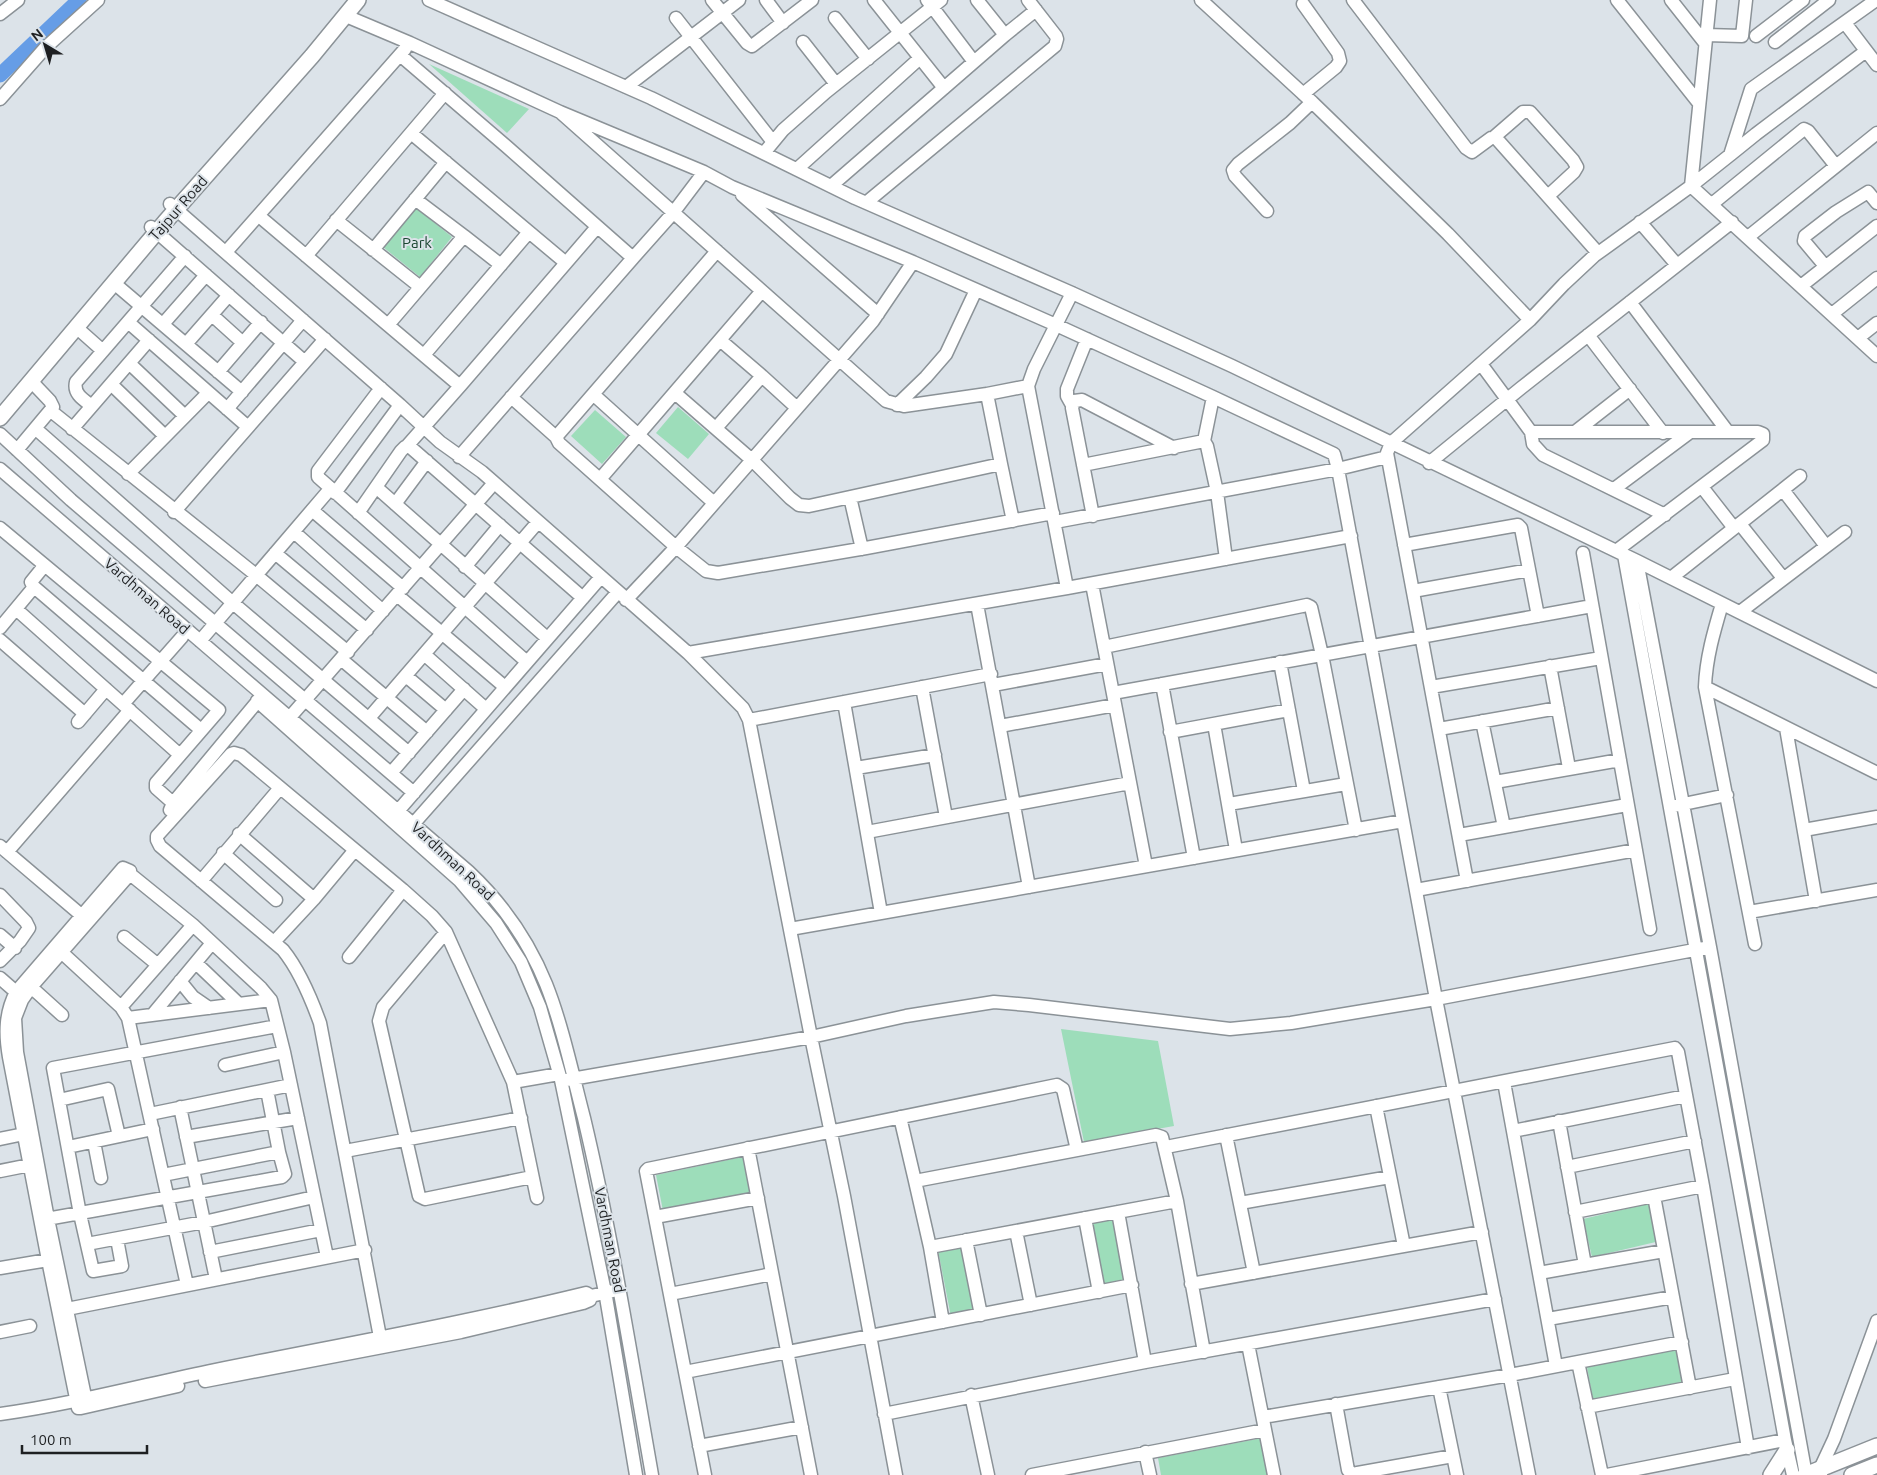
<svg xmlns="http://www.w3.org/2000/svg" width="1877" height="1475" viewBox="0 0 1877 1475" font-family="Ubuntu,sans-serif">
  <style>
    .green { fill: #9dddba }
    .lines { fill: none; stroke-linecap: round; stroke-linejoin: round }
    .river { stroke: #669de6; stroke-width: 15 }
    .minor-casing { stroke: #8b9297; stroke-width: 15 }
    .major-casing { stroke: #8b9297; stroke-width: 18 }
    .minor { stroke: #fff; stroke-width: 12 }
    .major { stroke: #fff; stroke-width: 15 }
    .labels { text-anchor: middle; dominant-baseline: central; stroke-width: 4; stroke-linejoin: round; paint-order: stroke }
    .street-label { font-size: 15px; fill: #1e2022; stroke: #dce3e9 }
    .park-label { font-size: 15px; fill: #1b4631; stroke: #dce3e9 }
  </style>
  <rect width="100%" height="100%" fill="#dce3e9"/>
  <path class="green" d="M 429,64 L 529,109 L 507,133 Z
    M 415,207 L 452,237 L 420,277 L 383,247 Z
    M 678,407 L 709,434 L 688,459 L 656,433 Z
    M 595,410 L 626,437 L 602,464 L 571,436 Z
    M 1061,1029 L 1158,1041 L 1174,1126 L 1084,1142 Z
    M 747,1156 L 755,1198 L 664,1216 L 656,1175 Z
    M 1651,1203 L 1660,1241 L 1592,1257 L 1583,1219 Z
    M 1115,1217 L 1127,1282 L 1102,1287 L 1089,1222 Z
    M 963,1244 L 976,1312 L 951,1317 L 938,1250 Z
    M 1678,1349 L 1684,1383 L 1593,1400 L 1587,1367 Z
    M 1262,1438 L 1269,1475 L 1161,1475 L 1158,1458 Z"/>
  <g class="lines">
    <path class="river" d="M 0,75 L 79,0"/>
    <g class="minor-casing">
      <path id="minor" d="M 429,0 L 651,98 L 855,198 L 1072,293 L 1232,366 L 1637,561 L 1877,681
        M 712,0 L 747,43 L 752,46 L 812,0
        M 766,0 L 783,23
        M 874,0 L 944,88
        M 927,0 L 974,62
        M 1201,0 L 1312,102 L 1448,234 L 1530,320 L 1564,284 L 1594,256 L 1691,186 L 1877,356
        M 1353,0 L 1466,148 L 1472,152 L 1491,138 L 1496,138 L 1598,253
        M 1617,0 L 1698,102
        M 1671,0 L 1705,43
        M 1303,4 L 1338,53 L 1340,61 L 1336,67 L 1303,94
        M 0,14 L 18,0
        M 346,16 L 410,43 L 560,112 L 886,401 L 904,406 L 987,394 L 1028,386
        M 676,18 L 773,142
        M 835,18 L 868,59
        M 1845,23 L 1877,65
        M 1005,35 L 1036,10
        M 1706,35 L 1742,36 L 1746,0
        M 1756,36 L 1803,0
        M 803,42 L 836,84
        M 1775,42 L 1829,0
        M 400,55 L 506,146 L 633,258 L 459,457
        M 626,87 L 739,0
        M 0,99 L 45,48 L 98,0
        M 560,112 L 704,172 L 732,187 L 913,262 L 1056,325 L 1213,397 L 1334,454 L 1338,469 L 1436,999 L 1529,1475
        M 411,133 L 566,263
        M 1493,138 L 1523,112 L 1530,112 L 1573,160 L 1577,167 L 1574,172 L 1548,196
        M 764,153 L 783,130 L 826,92 L 941,0
        M 1730,155 L 1756,134 L 1866,51
        M 797,169 L 920,58
        M 831,186 L 1005,35 L 977,0
        M 1691,186 L 1730,155 L 1751,89 L 1876,0
        M 1691,186 L 1710,0
        M 742,195 L 878,314
        M 867,202 L 1055,46 L 1057,39 L 1056,36 L 1028,0
        M 170,204 L 400,405 L 440,442 L 482,472 L 688,653 L 743,708 L 749,720 L 811,1037 L 844,1196 L 896,1475
        M 1712,204 L 1804,129 L 1808,131 L 1836,166
        M 1267,211 L 1235,176 L 1233,170 L 1238,164 L 1290,123 L 1312,102
        M 259,216 L 460,386 L 597,227
        M 336,220 L 419,286
        M 1640,222 L 1677,265
        M 151,227 L 305,362
        M 464,236 L 501,265
        M 1748,237 L 1877,133
        M 373,250 L 446,162
        M 717,251 L 556,437 L 559,443 L 676,547 L 873,321 L 913,262
        M 226,252 L 405,49
        M 306,256 L 445,93
        M 633,258 L 673,213 L 704,172
        M 1825,266 L 1804,241 L 1805,236 L 1836,212 L 1868,192 L 1877,203
        M 114,283 L 242,392
        M 1801,286 L 1877,226
        M 1630,302 L 1728,432
        M 1832,314 L 1877,278
        M 212,315 L 243,343
        M 128,322 L 248,427
        M 163,324 L 206,275
        M 388,325 L 464,236 L 415,199
        M 76,327 L 103,351
        M 1588,335 L 1663,433
        M 1858,338 L 1877,323
        M 186,344 L 229,295
        M 424,355 L 529,232
        M 129,363 L 185,416
        M 1481,364 L 1531,432 L 1758,432 L 1763,434 L 1763,440 L 1616,551
        M 218,372 L 261,322
        M 762,376 L 797,408
        M 111,384 L 165,436
        M 381,388 L 318,471 L 318,477 L 527,662
        M 675,393 L 752,460 L 790,498 L 799,505 L 809,506 L 1001,464 L 987,394
        M 594,395 L 714,503
        M 511,397 L 556,437
        M 897,405 L 926,377 L 946,354 L 976,290
        M 1072,405 L 1067,396 L 1067,389 L 1087,339
        M 92,406 C 84,400 73,394 76,382 L 185,256
        M 227,409 L 303,320
        M 51,411 L 256,575 L 348,652
        M 716,428 L 762,376 L 720,340
        M 36,429 L 233,603 L 409,753
        M 72,429 L 149,340
        M 1531,432 L 1533,444 L 1543,455 L 1665,515
        M 1575,432 L 1630,389
        M 0,434 L 71,500 L 414,793
        M 1204,441 L 1213,397
        M 407,446 L 460,386
        M 17,450 L 53,407 L 50,401 L 31,381
        M 1429,463 L 1521,388 L 1732,222
        M 1001,464 L 1013,521
        M 1083,465 L 1204,441 L 1207,446 L 1217,492 L 1226,559
        M 0,469 L 469,872 C 502,903 529,942 546,984 C 562,1024 573,1076 584,1118 C 612,1236 631,1356 652,1475
        M 128,474 L 208,393
        M 601,478 L 762,291
        M 376,487 L 547,638
        M 1702,487 L 1734,528
        M 1614,489 L 1689,433
        M 1783,490 L 1826,546
        M 335,493 L 400,405
        M 850,497 L 862,549
        M 395,504 L 427,461
        M 312,510 L 403,588
        M 174,512 L 325,339
        M 358,513 L 401,451 L 405,447 L 409,446 L 583,598
        M 1093,516 L 1072,408 L 1074,401 L 1082,400 L 1174,448
        M 1055,522 L 1338,469 L 1387,457
        M 1740,524 L 1783,578
        M 0,528 L 219,710 L 156,783 L 156,788 L 173,803
        M 294,532 L 383,611
        M 1404,545 L 1518,525 L 1521,528 L 1538,616
        M 275,553 L 367,630
        M 1583,553 L 1650,929
        M 1624,555 L 1785,1440 L 1793,1475
        M 1637,561 L 1710,947 L 1806,1475
        M 44,566 L 31,582 L 33,586 L 201,730
        M 465,567 L 500,525
        M 1671,578 L 1800,476
        M 1092,584 L 1146,866
        M 1067,588 L 1028,386 L 1034,369 L 1072,293
        M 1413,591 L 1529,570
        M 397,595 L 505,687
        M 626,600 L 676,547 L 706,571 L 718,573 L 866,548 L 1053,513
        M 977,604 L 1029,887
        M 16,609 L 180,755
        M 1740,612 L 1845,532
        M 0,628 L 34,587
        M 0,640 L 85,714
        M 200,641 L 330,489
        M 1104,647 L 1307,605 L 1311,607 L 1322,655 L 1356,830
        M 688,653 L 1067,588 L 1351,536
        M 424,654 L 486,709
        M 341,659 L 427,732
        M 1280,662 L 1304,791
        M 1550,666 L 1569,768
        M 406,676 L 446,710
        M 1162,684 L 1194,858
        M 993,685 L 1107,664
        M 922,687 L 946,817
        M 1431,687 L 1601,658
        M 1705,687 C 1706,658 1714,631 1722,604
        M 1113,693 L 1592,606
        M 257,701 L 460,881 L 496,923 L 521,962 L 540,1007 L 561,1080 L 606,1297 L 636,1475
        M 844,702 L 881,913
        M 123,704 L 182,637
        M 369,718 L 538,522
        M 749,720 L 991,674
        M 1482,721 L 1504,827
        M 78,722 L 106,689
        M 284,724 L 494,483
        M 1214,724 L 1236,850
        M 1000,726 L 1115,705
        M 1786,728 L 1816,901
        M 1439,729 L 1558,708
        M 1170,732 L 1289,710
        M 856,768 L 935,755
        M 391,773 L 464,689
        M 1495,782 L 1620,760
        M 1229,804 L 1346,784
        M 1674,806 L 1727,795
        M 170,810 L 173,803 L 257,702
        M 398,811 L 601,577
        M 408,830 L 618,592
        M 1804,830 L 1877,817
        M 867,832 L 1130,783
        M 239,834 L 314,899
        M 1459,835 L 1627,805
        M 0,846 L 87,920
        M 7,852 L 130,710
        M 223,853 L 276,900
        M 130,874 L 193,925 L 261,988 L 271,1000
        M 201,881 L 280,788
        M 1467,881 L 1387,453 L 1391,443 L 1530,320
        M 1416,890 L 1636,850
        M 0,895 L 26,922 L 29,928 L 20,941 L 0,961
        M 1749,912 L 1877,890
        M 790,929 L 1403,821
        M 446,932 L 383,1007 L 379,1021 L 419,1196 L 425,1199 L 532,1177
        M 0,935 L 15,948
        M 124,937 L 158,965
        M 274,942 L 314,899 L 354,851
        M 1755,944 L 1705,687 L 1877,773
        M 58,949 L 121,1007 L 128,1018 L 187,1285
        M 349,957 L 403,890
        M 196,963 L 239,1004
        M 0,978 L 16,992
        M 180,981 L 193,997 L 209,1008
        M 31,987 L 62,1015
        M 121,1007 L 193,925
        M 153,1014 L 212,943
        M 128,1018 L 271,1000 L 284,1052 L 327,1257
        M 225,1065 L 284,1052
        M 566,1080 L 811,1037 L 906,1016 L 994,1002 L 1029,1005 L 1230,1029 L 1291,1023 L 1436,999 L 1710,947
        M 513,1082 L 559,1074
        M 1504,1082 L 1556,1366
        M 267,1090 L 279,1152
        M 59,1100 L 108,1089 L 119,1136
        M 1376,1106 L 1404,1246
        M 180,1107 L 216,1279
        M 150,1114 L 291,1085
        M 900,1117 L 915,1181 L 1156,1135 L 1162,1137 L 1177,1201 L 1204,1352
        M 1559,1121 L 1585,1265
        M 1513,1131 L 1686,1096
        M 1226,1135 L 1254,1273
        M 186,1137 L 298,1118
        M 0,1139 L 24,1134
        M 94,1142 L 101,1178
        M 68,1147 L 153,1129
        M 1166,1147 L 1675,1048 L 1678,1052 L 1703,1186 L 1748,1448
        M 748,1148 L 811,1475
        M 345,1151 L 521,1118
        M 1567,1167 L 1695,1141
        M 0,1171 L 30,1165
        M 915,1181 L 930,1247 L 943,1322
        M 1654,1196 L 1690,1388
        M 1240,1203 L 1390,1177
        M 1118,1212 L 1145,1362
        M 1575,1212 L 1703,1186
        M 655,1217 L 758,1198
        M 1085,1218 L 1099,1292
        M 41,1220 L 282,1177 L 285,1174 L 279,1152 L 163,1175
        M 1016,1231 L 1031,1305
        M 117,1239 L 122,1266 L 93,1271 L 80,1214 L 53,1068 L 277,1026
        M 966,1240 L 981,1315
        M 87,1244 L 204,1222 L 314,1197
        M 930,1247 L 1177,1201
        M 210,1252 L 321,1230
        M 0,1268 L 48,1260
        M 1539,1273 L 1664,1251
        M 1191,1284 L 1482,1232
        M 670,1294 L 772,1274
        M 67,1309 L 365,1250
        M 1548,1319 L 1673,1297
        M 0,1332 L 30,1326
        M 380,1337 L 320,1023 C 311,998 300,971 283,950 L 160,846 L 157,840 L 157,836 L 231,754 L 234,753 L 241,755 L 403,890 L 432,916 L 446,932 L 513,1082 L 537,1198
        M 1248,1344 L 1274,1475
        M 1578,1362 L 1602,1475
        M 685,1372 L 1132,1285
        M 205,1381 L 461,1332 L 583,1303 L 590,1300 L 591,1296
        M 1439,1387 L 1457,1475
        M 971,1395 L 988,1475
        M 1336,1404 L 1348,1470 L 1352,1474 L 1453,1456
        M 1587,1407 L 1735,1379
        M 78,1408 L 48,1260 L 9,1057 C 5,1034 5,1013 16,992 L 123,868 L 130,871 L 129,875 L 31,987 L 22,1000 L 15,1018 L 17,1052 L 48,1219 L 87,1406
        M 81,1408 L 178,1386
        M 0,1414 C 72,1404 143,1385 215,1370 C 339,1345 463,1323 586,1293 L 591,1296 L 613,1291
        M 884,1414 L 1145,1362 L 1495,1299
        M 1263,1417 L 1510,1375 L 1682,1342
        M 699,1446 L 802,1427
        M 1145,1452 L 1150,1475
        M 705,1475 L 646,1171 L 648,1169 L 1057,1085 L 1063,1089 L 1077,1150
        M 1032,1475 L 1265,1430
        M 1607,1475 L 1785,1440
        M 1821,1475 L 1820,1469 L 1834,1439 L 1877,1321"/>
    </g>
    <g class="major-casing">
      <path id="major" d="M 0,418 L 165,222 L 312,56 L 358,0
        M 1771,1475 L 1787,1450
        M 1805,1475 L 1877,1446
        M 1852,1475 L 1877,1465"/>
    </g>
    <use href="#minor" class="minor"/>
    <use href="#major" class="major"/>
  </g>
  <g class="labels">
    <g class="street-label">
      <text transform="translate(178 208) rotate(-49)">Tajpur Road</text>
      <text transform="translate(147 596) rotate(41)">Vardhman Road</text>
      <text transform="translate(453 861) rotate(43)">Vardhman Road</text>
      <text transform="translate(610 1240) rotate(79)">Vardhman Road</text>
    </g>
    <g class="park-label">
      <text x="417" y="242">Park</text>
    </g>
  </g>
  <g transform="translate(45 45) rotate(322)" stroke="#dce3e9" stroke-width="4" paint-order="stroke">
  <path d="M0-4L9 19L0 12L-9 19Z" fill="#1e2022"/>
  <text y="-8" font-size="14" font-weight="bold" text-anchor="middle" fill="#1e2022">N</text>
  </g>
  <path d="M22 1445v8h125v-8" fill="none" stroke="#1e2022" stroke-width="2.5"/>
  <text x="30" y="1445" font-size="15" fill="#1e2022" stroke="#dce3e9" stroke-width="4" paint-order="stroke">100 m</text>
</svg>
